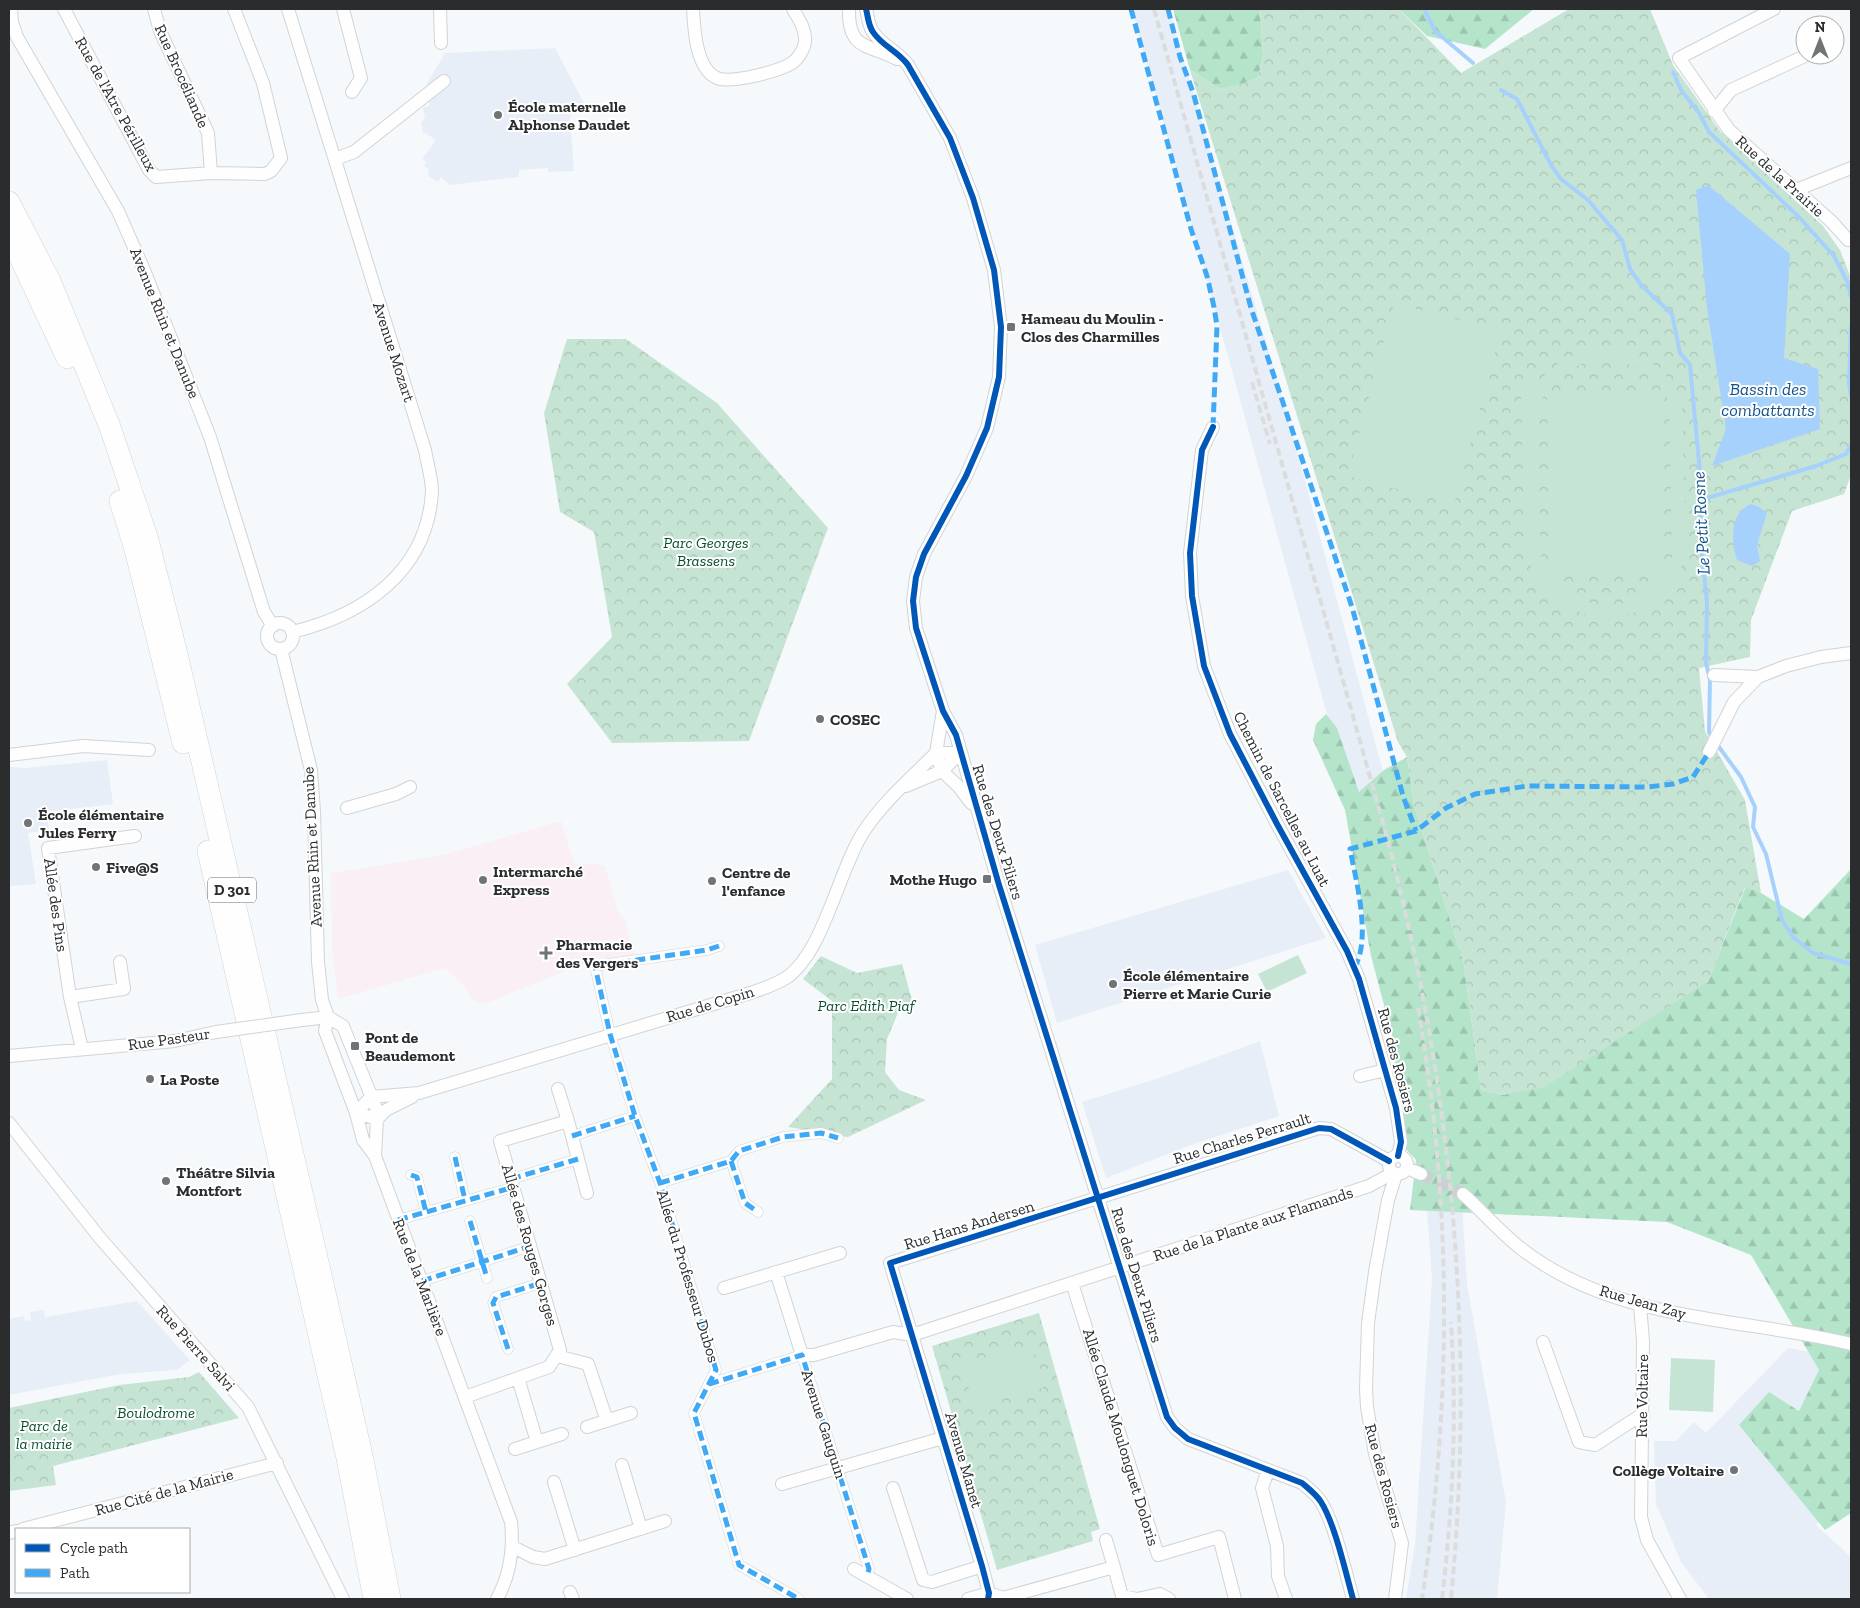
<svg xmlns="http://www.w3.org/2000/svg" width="1860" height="1608" viewBox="0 0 1860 1608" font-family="'Zilla Slab',serif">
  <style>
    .commercial { fill: #f9eff4 }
    .built { fill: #e8eef7 }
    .forest { fill: url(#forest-firs) }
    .park { fill: url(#park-crowns) }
    .pitch { fill: #c6e4d4; fill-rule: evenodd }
    .water { fill: #a6d1fd }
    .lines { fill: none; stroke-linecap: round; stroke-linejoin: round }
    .stream { stroke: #a6d1fd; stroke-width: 4 }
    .minor-tunnel { stroke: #cdd0d3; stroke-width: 12; stroke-dasharray: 12 6; stroke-linecap: butt }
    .pedestrian-casing { stroke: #d1d3d5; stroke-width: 11 }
    .minor-casing { stroke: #d1d3d5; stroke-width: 14 }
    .trunk-casing { stroke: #d1d3d5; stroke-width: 22 }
    .pedestrian { stroke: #fefeff; stroke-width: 10 }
    .minor { stroke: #fefeff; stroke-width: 12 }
    .trunk { stroke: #fefeff; stroke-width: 21 }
    .rail { stroke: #dcdcdd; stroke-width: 4; stroke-dasharray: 8 4; stroke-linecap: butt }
    .minor-bridge-casing { stroke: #d1d3d5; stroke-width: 14; stroke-linecap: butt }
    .minor-bridge { stroke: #fefeff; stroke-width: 12 }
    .quiet { stroke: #3fa9f5; stroke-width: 5; stroke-dasharray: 10 5; stroke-linecap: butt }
    .cycleway-casing { stroke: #fff; stroke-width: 9 }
    .cycleway { stroke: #0057b8; stroke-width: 6 }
    .poi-dot { fill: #717476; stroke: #fff; stroke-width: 2 }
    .labels { text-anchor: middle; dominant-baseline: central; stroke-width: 4; stroke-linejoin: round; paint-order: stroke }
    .shield { fill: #fff; stroke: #6a6b6d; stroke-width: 1 }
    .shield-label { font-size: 15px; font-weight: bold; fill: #2a2c2e }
    .street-label { font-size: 16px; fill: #2a2c2e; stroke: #fff }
    .poi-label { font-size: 16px; font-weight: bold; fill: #2a2c2e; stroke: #fff; text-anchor: start }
    .park-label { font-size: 16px; font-style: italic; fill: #0b4f30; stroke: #fff }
    .water-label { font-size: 18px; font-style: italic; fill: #13548c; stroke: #fff }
  </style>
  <defs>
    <pattern id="forest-firs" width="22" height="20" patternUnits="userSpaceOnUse" patternTransform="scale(1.25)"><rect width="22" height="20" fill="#b4e5cb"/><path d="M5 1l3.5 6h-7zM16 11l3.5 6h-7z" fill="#9bc5af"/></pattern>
    <pattern id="park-crowns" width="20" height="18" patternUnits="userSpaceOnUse" patternTransform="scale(1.25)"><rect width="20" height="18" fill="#c6e4d4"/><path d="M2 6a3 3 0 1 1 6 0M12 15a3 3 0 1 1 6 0" fill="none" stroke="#aac4b6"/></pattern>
  </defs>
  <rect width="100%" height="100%" fill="#f6f9fc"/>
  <path class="commercial" d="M 561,821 L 575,865 L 593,863 L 605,866 L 618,912 L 625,920 L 635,956 L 595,959 L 484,1004 L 472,1000 L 465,987 L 445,968 L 338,999 L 332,952 L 331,873 L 443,855 Z"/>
  <path class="built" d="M 1132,9 L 1169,9 L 1290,425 L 1389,794 L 1456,1107 L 1467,1284 L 1506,1502 L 1497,1599 L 1406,1599 L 1415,1544 L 1432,1279 L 1419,1097 L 1358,827 Z
    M 555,48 L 584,103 L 577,106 L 572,112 L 567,127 L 571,129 L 574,171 L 548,172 L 548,168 L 519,170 L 519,177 L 450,185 L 441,177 L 438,182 L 428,176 L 429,169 L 424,166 L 426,162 L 422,159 L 436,140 L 423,132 L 421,123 L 425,117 L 423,108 L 430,105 L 422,92 L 445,53 Z
    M 107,760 L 113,804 L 46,812 L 49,830 L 28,833 L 36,884 L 9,886 L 9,767 L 25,768 Z
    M 1288,870 L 1326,938 L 1057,1023 L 1035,945 Z
    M 1260,1041 L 1279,1116 L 1191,1145 L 1106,1178 L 1082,1102 L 1168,1075 Z
    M 137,1301 L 190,1360 L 177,1370 L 121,1374 L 9,1395 L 9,1319 L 24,1316 L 25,1321 L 31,1320 L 30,1312 L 44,1310 L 45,1317 Z
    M 1788,1348 L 1850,1359 L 1845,1490 L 1816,1525 L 1851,1557 L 1851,1596 L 1849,1599 L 1709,1599 L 1681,1562 L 1656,1504 L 1654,1441 L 1676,1441 L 1694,1422 L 1706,1433 Z"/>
  <path class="forest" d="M 1173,9 L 1260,9 L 1263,55 L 1258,78 L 1239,85 L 1220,89 L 1190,70 Z
    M 1399,9 L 1534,9 L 1485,49 L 1427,36 Z
    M 1326,714 L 1337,728 L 1359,792 L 1384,770 L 1407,757 L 1414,805 L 1464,964 L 1481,1090 L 1504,1095 L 1708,981 L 1746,886 L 1761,893 L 1804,919 L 1851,869 L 1851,1513 L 1825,1530 L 1739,1425 L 1769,1392 L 1799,1411 L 1819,1370 L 1751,1255 L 1667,1222 L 1410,1210 L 1416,1160 L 1406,1149 L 1392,1035 L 1371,956 L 1345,810 L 1313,740 L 1316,724 Z"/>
  <path class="park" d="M 1260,9 L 1399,9 L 1461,73 L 1569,9 L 1650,9 L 1673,65 L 1720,131 L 1823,226 L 1840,250 L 1851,278 L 1851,475 L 1844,494 L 1792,511 L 1751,620 L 1750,657 L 1699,668 L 1705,731 L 1745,800 L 1761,893 L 1745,887 L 1708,981 L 1545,1087 L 1503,1095 L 1481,1090 L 1464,964 L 1414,805 L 1407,757 L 1398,742 L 1190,70 L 1220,89 L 1239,85 L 1258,78 L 1263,55 Z
    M 567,339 L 626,339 L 717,403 L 828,528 L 749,741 L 612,743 L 567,684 L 612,637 L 594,532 L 560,512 L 544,413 Z
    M 821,956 L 857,973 L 902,964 L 914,1007 L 898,1013 L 887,1039 L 885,1072 L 899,1090 L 926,1100 L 848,1137 L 788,1127 L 832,1079 L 832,1001 L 803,979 Z
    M 1039,1313 L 1100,1529 L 1091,1532 L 1093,1541 L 997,1570 L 932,1346 Z
    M 199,1372 L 239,1418 L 53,1466 L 56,1485 L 9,1491 L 9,1408 L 119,1385 L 189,1377 Z"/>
  <path class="pitch" d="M 1394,303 L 1501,331 L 1454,504 L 1348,476 Z
    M 1611,348 C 1644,353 1669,370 1682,401 L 1686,551 C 1665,645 1536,636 1524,539 L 1521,383 L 1538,383 C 1557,359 1581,348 1611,348 ZM 1595,360 C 1626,358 1656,372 1669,401 L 1672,560 C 1648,620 1567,620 1541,561 L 1538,409 C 1547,382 1568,366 1595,360 Z
    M 1660,392 L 1664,572 L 1550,574 L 1547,394 Z
    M 1298,955 L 1307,973 L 1267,992 L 1258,974 Z
    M 1031,1345 L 1043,1388 L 974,1407 L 962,1364 Z
    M 1671,1358 L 1715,1360 L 1713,1412 L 1669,1410 Z"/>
  <path class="water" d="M 1708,185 L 1790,254 L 1784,358 L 1818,369 L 1820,429 L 1712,466 L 1726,429 L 1707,308 L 1696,190 Z
    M 1751,504 L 1759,507 L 1767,513 L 1757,545 L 1760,561 L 1752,566 L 1737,560 C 1731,542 1729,513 1751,504 Z"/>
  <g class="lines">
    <path class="stream" d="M 1424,9 L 1435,31 L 1473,63
      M 1673,72 L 1681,90 L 1699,113 L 1709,132 L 1799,217 L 1834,256 L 1848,283 L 1851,297
      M 1501,90 L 1517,99 L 1551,165 L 1561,179 L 1588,200 L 1622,240 L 1630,269 L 1641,285 L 1672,314 L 1680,353 L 1690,365 L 1700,473 L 1700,536 L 1707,602 L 1706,663 L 1710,680 L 1709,732 L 1712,737
      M 1851,326 L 1849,383 L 1851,396
      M 1700,500 L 1816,466 L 1846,454 L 1851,445
      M 1716,743 L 1741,777 L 1755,807 L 1753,827 L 1766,854 L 1782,920 L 1794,938 L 1813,953 L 1851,964"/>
    <path class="minor-tunnel" d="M 1421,1174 L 1463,1194"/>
    <g class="pedestrian-casing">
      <path id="pedestrian" d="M 719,946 L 707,950 L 595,966 L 610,1034 L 635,1116 L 660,1183 L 716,1370 L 694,1413 L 739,1565 L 799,1599
        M 572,1136 L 635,1116
        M 455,1157 L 465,1200
        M 731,1161 L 745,1203 L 758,1212
        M 411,1175 L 417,1177 L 426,1212
        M 511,1179 L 578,1159
        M 660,1183 L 731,1161 L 739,1151 L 783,1137 L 821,1133 L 838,1138
        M 398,1220 L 514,1187
        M 470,1221 L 487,1278
        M 422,1281 L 531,1246
        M 508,1349 L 493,1303 L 496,1297 L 541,1283
        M 709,1384 L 802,1355 L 869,1569 L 867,1576"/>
    </g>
    <g class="minor-casing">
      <path id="minor" d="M 11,9 L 12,22 L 17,37 L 118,211 L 144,270 L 210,437 L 264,612 L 273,626
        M 64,9 L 149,170 L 156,177 L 211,173 L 265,174 L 271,171 L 281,158 L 263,83 L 234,9
        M 154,9 L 160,31 L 208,133 L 211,173
        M 288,9 L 425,450 C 427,463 432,478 432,491 C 428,571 364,615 292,632
        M 343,9 L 361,78 L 352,92
        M 440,9 L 441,43
        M 693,9 C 694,29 696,69 717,78 C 731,84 780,71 792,63 C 798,59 805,48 805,41 C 806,29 798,18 793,9
        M 849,9 C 848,51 869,44 897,59
        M 866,9 C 868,16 868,25 873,32 C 882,46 898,51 908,65 L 950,138 L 973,198 L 994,270 L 1001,327 L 999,377 L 987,428 L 966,476 L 924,554 L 916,577 L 913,601 L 916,628 L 943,711 L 956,735 L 999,885 L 1167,1417 L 1175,1428 L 1188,1439 L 1302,1483 C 1309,1489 1316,1494 1321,1502 C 1335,1524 1346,1574 1353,1599
        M 1774,9 L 1679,58 L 1729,130 L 1832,222 L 1848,240 L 1851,239
        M 1714,111 L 1731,90 L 1807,55
        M 335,159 L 354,152 L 444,81
        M 1796,190 L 1851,168
        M 1213,427 L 1202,450 L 1190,553 L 1192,596 L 1204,666 L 1230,734 L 1277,824 L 1347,951 L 1359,979 L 1396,1108 L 1401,1142 L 1398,1156
        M267 636a13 13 0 1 1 26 0a13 13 0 1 1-26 0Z
        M 281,649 L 311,770 L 314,812 L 318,962 L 322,1000 L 328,1017
        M 1714,675 L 1758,677 L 1786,666 L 1821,657 L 1851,653
        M 943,711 L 936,753 L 942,771 L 959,787 L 971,803
        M 1709,752 L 1734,702 L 1758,677
        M 9,755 L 83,746 L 149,750
        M 906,786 L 942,771 L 960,753
        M 347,808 L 396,794 L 410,787
        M 70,997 L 124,989 L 120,962
        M 328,1017 L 325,1031 L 356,1113 L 363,1140 L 375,1156 L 511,1522 C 514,1550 510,1575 497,1599
        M 328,1017 L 343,1026 L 376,1108 L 377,1119 L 375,1156
        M 302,1020 L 328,1017
        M 82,1049 L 70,997 L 48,848 L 135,836
        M 9,1056 L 175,1041 L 216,1032
        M 1360,1076 L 1386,1070
        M 371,1097 L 419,1093 L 747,994 C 760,990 774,985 786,978 C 824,952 838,871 864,831 C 884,801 911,778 936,753 L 960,753
        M 371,1097 L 356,1113 L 377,1119 L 386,1110 L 412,1097
        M 568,1121 L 587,1193
        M 9,1123 L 100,1238 L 248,1407 L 343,1599
        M1389 1165a9 9 0 1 1 18 0a9 9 0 1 1-18 0Z
        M 1407,1168 L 1421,1174
        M 1463,1194 C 1482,1211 1499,1231 1519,1247 C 1613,1322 1740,1317 1851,1344
        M 776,1272 L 802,1355 L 814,1355 L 893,1332 L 912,1335 L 1369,1186 L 1393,1173
        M 1072,1283 L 1158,1555 L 1219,1537 L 1235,1599
        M 724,1288 L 840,1253
        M 1640,1305 L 1643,1341 L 1641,1517 L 1647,1540 L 1680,1599
        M 1543,1342 L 1579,1442 L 1595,1445 L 1641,1415
        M 557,1356 L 588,1364 L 607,1421
        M 518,1378 L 537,1442
        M 465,1397 L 549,1367 L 560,1350 L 500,1141 L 568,1121 L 558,1089
        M 587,1427 L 631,1413
        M 515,1449 L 562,1434
        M 622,1465 L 641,1529
        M 1268,1470 L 1262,1488 L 1277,1546 L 1278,1576 L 1286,1599
        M 554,1482 L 575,1550
        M 782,1484 L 943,1438
        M 893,1488 L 923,1580 L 932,1582 L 982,1566
        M 23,1529 L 277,1463
        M 9,1533 L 16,1531
        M 513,1547 L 533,1557 L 545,1559 L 665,1521
        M 1114,1567 L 1122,1596 L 1137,1599
        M 854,1569 L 907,1599
        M 570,1592 L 573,1599
        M 989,1593 L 1003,1598 L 1114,1567 L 1106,1540
        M 968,1599 L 989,1593
        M 988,1599 L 989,1593 L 982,1566 L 890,1263 C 1034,1219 1176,1173 1319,1128 L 1331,1129 L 1389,1161
        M 1137,1599 L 1160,1594 L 1169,1599
        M 1395,1599 L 1402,1543 L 1375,1454 L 1367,1407 L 1366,1389 L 1368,1323 L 1375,1272 L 1388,1200 L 1396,1175"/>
    </g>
    <g class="trunk-casing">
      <path id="trunk" d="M 9,202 L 50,281 L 110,427 L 148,540 L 177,654 L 324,1288 L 363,1460 L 390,1599
        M 9,234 L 67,358
        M 120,501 L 135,549 L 183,743
        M 208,851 L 347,1458 L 374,1599"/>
    </g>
    <use href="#pedestrian" class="pedestrian"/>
    <use href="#minor" class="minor"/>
    <use href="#trunk" class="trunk"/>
    <path class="rail" d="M 1154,9 L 1385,830 C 1452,1081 1476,1341 1451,1599
      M 1252,382 L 1270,444
      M 1418,1008 C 1452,1203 1452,1403 1422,1599
      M 1442,1599 C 1453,1507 1457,1414 1451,1322"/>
    <g class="minor-bridge-casing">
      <path id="minor-bridge" d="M 216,1032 L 302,1020"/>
    </g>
    <use href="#minor-bridge" class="minor-bridge"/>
    <path class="quiet" d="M 1131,9 L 1191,229 L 1207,276 L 1214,307 L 1217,326 L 1213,427
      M 1168,9 L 1180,57 L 1193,92 L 1251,308 L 1352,607 L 1403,796 L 1416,831
      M 719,946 L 707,950 L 595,966 L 610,1034 L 635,1116 L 660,1183 L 716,1370 L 694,1413 L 739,1565 L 799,1599
      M 1354,968 C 1372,940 1356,880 1350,849 L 1416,831 L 1446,808 L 1475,794 L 1527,786 L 1648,787 L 1673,784 L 1693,777 L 1709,752
      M 572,1136 L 635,1116
      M 455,1157 L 465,1200
      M 731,1161 L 745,1203 L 758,1212
      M 411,1175 L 417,1177 L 426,1212
      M 511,1179 L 578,1159
      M 660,1183 L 731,1161 L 739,1151 L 783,1137 L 821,1133 L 838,1138
      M 398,1220 L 514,1187
      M 470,1221 L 487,1278
      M 422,1281 L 531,1246
      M 508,1349 L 493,1303 L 496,1297 L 541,1283
      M 709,1384 L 802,1355 L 869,1569 L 867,1576"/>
    <g class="cycleway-casing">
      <path id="cycleway" d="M 866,9 C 868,16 868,25 873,32 C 882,46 898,51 908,65 L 950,138 L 973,198 L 994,270 L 1001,327 L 999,377 L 987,428 L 966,476 L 924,554 L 916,577 L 913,601 L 916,628 L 943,711 L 956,735 L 999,885 L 1167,1417 L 1175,1428 L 1188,1439 L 1302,1483 C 1309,1489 1316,1494 1321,1502 C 1335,1524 1346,1574 1353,1599
        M 1213,427 L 1202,450 L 1190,553 L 1192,596 L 1204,666 L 1230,734 L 1277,824 L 1347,951 L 1359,979 L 1396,1108 L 1401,1142 L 1398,1156
        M 988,1599 L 989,1593 L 982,1566 L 890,1263 C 1034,1219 1176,1173 1319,1128 L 1331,1129 L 1389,1161"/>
    </g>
    <use href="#cycleway" class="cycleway"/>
  </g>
  <g class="poi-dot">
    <circle cx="498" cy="115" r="5"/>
    <rect x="1006" y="322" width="10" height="10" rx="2.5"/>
    <circle cx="820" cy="719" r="5"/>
    <circle cx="28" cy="823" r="5"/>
    <circle cx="96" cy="867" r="5"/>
    <rect x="982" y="874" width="10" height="10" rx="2.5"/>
    <circle cx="483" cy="880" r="5"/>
    <circle cx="712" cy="881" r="5"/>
    <path d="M543.5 945.5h5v5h5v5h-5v5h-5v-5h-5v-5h5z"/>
    <circle cx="1113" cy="984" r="5"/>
    <rect x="350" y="1041" width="10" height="10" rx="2.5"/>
    <circle cx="150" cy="1079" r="5"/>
    <circle cx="166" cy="1181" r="5"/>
    <circle cx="1734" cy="1470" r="5"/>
  </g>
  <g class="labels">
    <rect class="shield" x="208" y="877.5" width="48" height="25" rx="4"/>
    <g class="shield-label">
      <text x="232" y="890">D 301</text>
    </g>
    <g class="street-label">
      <text transform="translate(182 76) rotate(66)">Rue Brocéliande</text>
      <text transform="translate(116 104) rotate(61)">Rue de l'Atre Périlleux</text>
      <text transform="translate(1780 176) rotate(42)">Rue de la Prairie</text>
      <text transform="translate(165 323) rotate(68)">Avenue Rhin et Danube</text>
      <text transform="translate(394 352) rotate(72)">Avenue Mozart</text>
      <text transform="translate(1282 799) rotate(63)">Chemin de Sarcelles au Luat</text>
      <text transform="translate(998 832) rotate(73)">Rue des Deux Piliers</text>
      <text transform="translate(312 847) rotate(-93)">Avenue Rhin et Danube</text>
      <text transform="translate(56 905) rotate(82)">Allée des Pins</text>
      <text transform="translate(710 1004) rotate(-17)">Rue de Copin</text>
      <text transform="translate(169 1039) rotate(-8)">Rue Pasteur</text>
      <text transform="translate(1397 1060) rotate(75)">Rue des Rosiers</text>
      <text transform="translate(1242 1138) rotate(-17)">Rue Charles Perrault</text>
      <text transform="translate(1253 1224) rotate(-18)">Rue de la Plante aux Flamands</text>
      <text transform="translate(969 1225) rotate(-17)">Rue Hans Andersen</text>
      <text transform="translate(530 1245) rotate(74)">Allée des Rouges Gorges</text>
      <text transform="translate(1137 1275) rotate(73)">Rue des Deux Piliers</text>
      <text transform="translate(688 1276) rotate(73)">Allée du Professeur Dubos</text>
      <text transform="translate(420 1277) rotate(69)">Rue de la Marlière</text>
      <text transform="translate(1643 1302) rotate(16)">Rue Jean Zay</text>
      <text transform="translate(196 1348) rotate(48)">Rue Pierre Salvi</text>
      <text transform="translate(1642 1396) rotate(-89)">Rue Voltaire</text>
      <text transform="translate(824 1424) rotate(72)">Avenue Gauguin</text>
      <text transform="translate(1121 1437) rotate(73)">Allée Claude Moulonguet Doloris</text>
      <text transform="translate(964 1460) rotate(74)">Avenue Manet</text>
      <text transform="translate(1384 1476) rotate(75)">Rue des Rosiers</text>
      <text transform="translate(164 1492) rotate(-15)">Rue Cité de la Mairie</text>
    </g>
    <g class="poi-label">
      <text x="508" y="106">École maternelle<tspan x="508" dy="18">Alphonse Daudet</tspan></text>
      <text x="1021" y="318">Hameau du Moulin -<tspan x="1021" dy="18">Clos des Charmilles</tspan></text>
      <text x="830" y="719">COSEC</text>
      <text x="38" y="814">École élémentaire<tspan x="38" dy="18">Jules Ferry</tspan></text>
      <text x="106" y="867">Five@S</text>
      <text x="493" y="871">Intermarché<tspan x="493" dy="18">Express</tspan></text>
      <text x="722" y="872">Centre de<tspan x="722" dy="18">l'enfance</tspan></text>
      <text x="977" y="879" text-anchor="end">Mothe Hugo</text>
      <text x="556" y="944">Pharmacie<tspan x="556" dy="18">des Vergers</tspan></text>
      <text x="1123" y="975">École élémentaire<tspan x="1123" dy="18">Pierre et Marie Curie</tspan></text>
      <text x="365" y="1037">Pont de<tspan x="365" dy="18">Beaudemont</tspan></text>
      <text x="160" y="1079">La Poste</text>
      <text x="176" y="1172">Théâtre Silvia<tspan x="176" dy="18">Montfort</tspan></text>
      <text x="1724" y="1470" text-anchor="end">Collège Voltaire</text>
    </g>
    <g class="park-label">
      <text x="706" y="542">Parc Georges<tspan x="706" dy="18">Brassens</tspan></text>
      <text x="866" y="1005">Parc Edith Piaf</text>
      <text x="156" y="1412">Boulodrome</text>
      <text x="44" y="1425">Parc de<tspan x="44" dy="18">la mairie</tspan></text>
    </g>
    <g class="water-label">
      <text x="1768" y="389">Bassin des<tspan x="1768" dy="21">combattants</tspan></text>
      <text transform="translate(1701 523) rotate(-93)">Le Petit Rosne</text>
    </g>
  </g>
  <rect width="1860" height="1608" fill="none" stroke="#2a2c2e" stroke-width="20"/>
  <rect x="15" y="1528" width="175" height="65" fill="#ffffff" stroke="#aaabab"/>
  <rect x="25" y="1544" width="25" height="8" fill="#0057b8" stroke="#aaabab"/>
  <text x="60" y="1553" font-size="15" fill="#2a2c2e">Cycle path</text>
  <rect x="25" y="1569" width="25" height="8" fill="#3fa9f5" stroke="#aaabab"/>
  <text x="60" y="1578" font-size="15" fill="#2a2c2e">Path</text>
  <g transform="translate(1820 40)"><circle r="24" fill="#ffffff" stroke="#aaabab"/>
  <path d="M0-4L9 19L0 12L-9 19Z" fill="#717476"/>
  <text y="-8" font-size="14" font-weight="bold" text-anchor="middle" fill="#2a2c2e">N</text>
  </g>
</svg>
